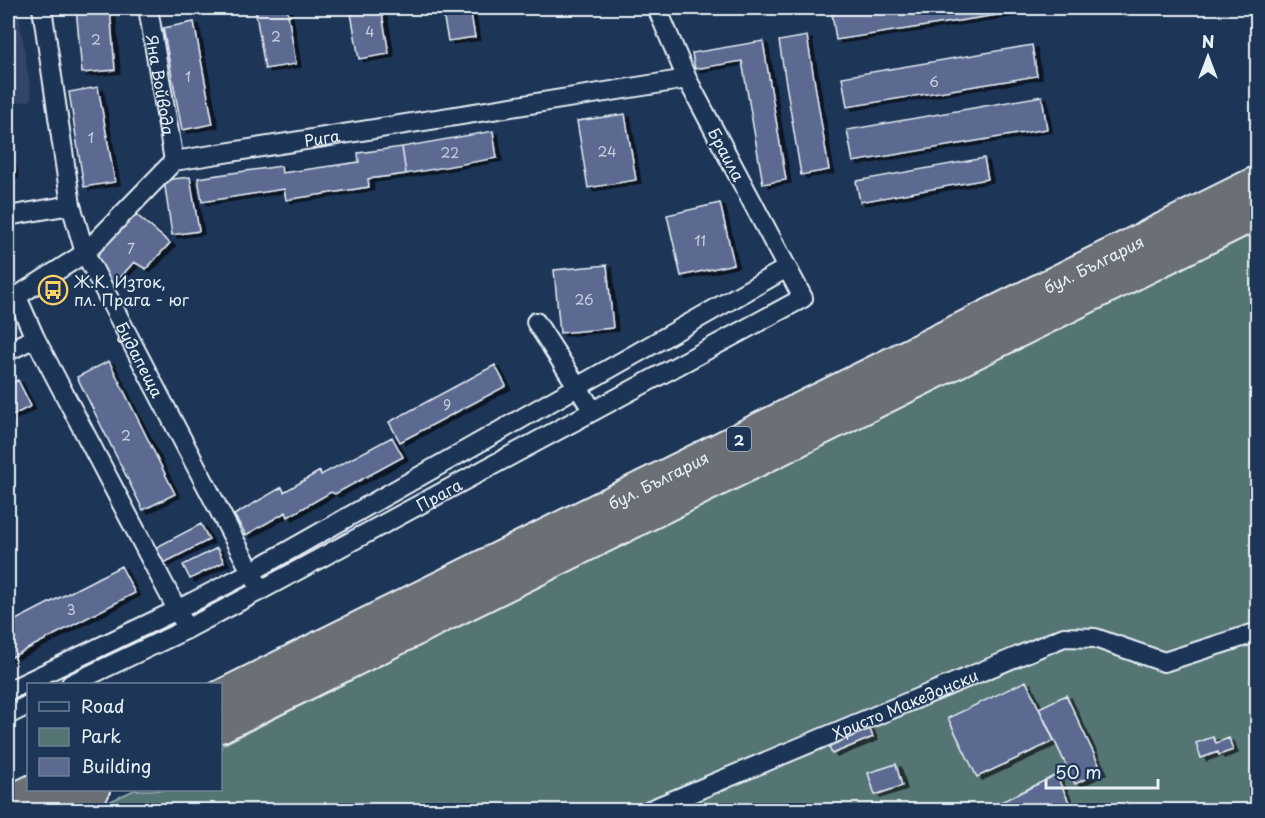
<svg xmlns="http://www.w3.org/2000/svg" width="1265" height="818" viewBox="0 0 1265 818" font-family="'Playpen Sans',sans-serif">
  <style>
    .built { fill: #304568 }
    .green { fill: #557574; stroke: #9eb3b6; stroke-width: 1.5 }
    .building { fill: #5c6a91; stroke: #e8f1f8; stroke-width: 1.5; filter: url(#shadow) }
    .lines { fill: none; stroke-linecap: round; stroke-linejoin: round }
    .street-casing { stroke: #e8f1f8; stroke-width: 22 }
    .highway-casing { stroke: #e8f1f8; stroke-width: 36 }
    .street { stroke: #1d3557; stroke-width: 18 }
    .highway { stroke: #6a7074; stroke-width: 32 }
    .labels { text-anchor: middle; dominant-baseline: central; stroke-width: 4.5; stroke-linejoin: round; paint-order: stroke }
    .number-label { font-size: 14px; fill: #c5cfde }
    .shield { fill: #1d3557; stroke: #abb9c8; stroke-width: 1.5 }
    .shield-label { font-size: 15px; font-weight: bold; fill: #e8f1f8 }
    .street-label { font-size: 16px; fill: #e8f1f8; stroke: #1d3557 }
    .poi-label { font-size: 16px; fill: #e8f1f8; stroke: #1d3557; text-anchor: start }
  </style>
  <defs>
    <filter id="shadow"><feDropShadow dx="5" dy="3" stdDeviation="0" flood-color="#0009"/></filter>
  </defs>
  <rect width="100%" height="100%" fill="#1d3557"/>
  <filter id="ink" filterUnits="userSpaceOnUse"><feTurbulence type="fractalNoise" baseFrequency=".0167" numOctaves="2"/><feDisplacementMap in="SourceGraphic" scale="12" xChannelSelector="R" yChannelSelector="G"/><feConvolveMatrix kernelMatrix="1 2 1 2 8 2 1 2 1" color-interpolation-filters="sRGB"/></filter>
  <g filter="url(#ink)">
    <path class="built" d="M 8,8 L 18,8 L 32,100 L 8,104 Z"/>
    <path class="green" d="M 1257,222 L 1257,810 L 92,810 L 134,790 L 220,790 L 221,746 Z"/>
    <path class="building" d="M 76,8 L 110,8 L 115,70 L 82,73 Z
      M 255,8 L 287,8 L 296,64 L 265,69 Z
      M 350,8 L 381,8 L 389,54 L 359,59 Z
      M 442,8 L 470,8 L 475,37 L 448,41 Z
      M 866,8 L 1023,8 L 1023,11 L 836,40 L 832,13 Z
      M 1050,8 L 1071,8 L 1051,11 Z
      M 194,22 L 213,124 L 182,130 L 163,28 Z
      M 807,36 L 829,170 L 801,175 L 779,41 Z
      M 763,41 L 786,180 L 763,184 L 742,61 L 695,69 L 692,53 Z
      M 1032,45 L 1037,76 L 847,107 L 842,77 Z
      M 98,87 L 115,182 L 84,187 L 69,92 Z
      M 1042,96 L 1047,129 L 853,162 L 847,130 Z
      M 625,114 L 636,180 L 588,188 L 577,121 Z
      M 493,131 L 497,158 L 406,174 L 402,147 Z
      M 8,144 L 13,175 L 8,176 Z
      M 402,147 L 406,174 L 368,179 L 369,187 L 286,200 L 284,189 L 202,202 L 198,178 L 281,166 L 282,173 L 359,162 L 358,153 Z
      M 984,158 L 988,179 L 860,202 L 856,181 Z
      M 190,177 L 199,231 L 172,235 L 164,180 Z
      M 720,203 L 734,264 L 681,276 L 667,215 Z
      M 133,212 L 170,243 L 146,269 L 134,262 L 112,287 L 93,254 Z
      M 607,265 L 613,328 L 560,333 L 554,270 Z
      M 109,361 L 175,494 L 143,510 L 77,377 Z
      M 495,365 L 506,386 L 400,442 L 389,422 Z
      M 18,380 L 31,406 L 8,418 L 8,385 Z
      M 392,437 L 403,457 L 335,494 L 331,492 L 288,517 L 286,512 L 246,535 L 234,515 L 282,487 L 284,492 L 320,471 L 321,475 Z
      M 201,524 L 209,540 L 160,565 L 151,550 Z
      M 217,548 L 224,562 L 190,579 L 183,565 Z
      M 121,566 L 135,593 L 8,659 L 8,624 Z
      M 1026,681 L 1054,741 L 977,777 L 948,718 Z
      M 1066,695 L 1102,771 L 1075,784 L 1039,708 Z
      M 868,725 L 873,737 L 832,754 L 827,742 Z
      M 1213,737 L 1216,743 L 1229,738 L 1233,750 L 1219,755 L 1218,752 L 1201,758 L 1196,743 Z
      M 896,764 L 902,786 L 875,795 L 868,773 Z
      M 1056,775 L 1070,804 L 1056,810 L 1000,810 L 997,804 Z"/>
    <g class="lines">
      <g class="street-casing">
        <g id="street">
          <path id="s1" d="M 42,8 L 71,205 L 85,253 L 257,583"/>
          <path id="s2" d="M 148,8 L 174,161"/>
          <path d="M 8,216 L 71,205"/>
          <path d="M 17,297 L 35,338 L 182,619"/>
          <path id="s3" d="M 8,302 L 85,253 L 174,161 L 687,79"/>
          <path d="M 536,322 L 593,411"/>
          <path d="M 8,351 L 35,338"/>
          <path id="s4" d="M 71,684 L 187,629 L 261,590 L 803,298 L 687,79 L 657,8"/>
          <path d="M 8,691 L 177,610 L 251,572 L 787,268"/>
          <path d="M 8,715 L 28,705"/>
          <path id="s5" d="M 650,810 L 1064,637 L 1095,638 L 1164,662 L 1258,632"/>
        </g>
      </g>
      <g class="highway-casing">
        <g id="highway">
          <path id="s6" d="M 220,697 L 1258,182"/>
          <path d="M 220,726 L 1258,212"/>
          <path d="M 8,803 L 35,790"/>
          <path d="M 51,810 L 93,790"/>
        </g>
      </g>
      <use href="#street" class="street"/>
      <use href="#highway" class="highway"/>
    </g>
  </g>
  <defs>
    <g id="bus-ring" transform="scale(1.5)"><circle r="9.5" fill="#1d3557" stroke="#ffd166" stroke-width="1.5"/><path d="M-5-6H5V4H4V6H2V4H-2V6H-4V4H-5ZM-3.5-4V0h7V-4ZM-3.5 1.2v1.5H-2V1.2ZM2 1.2v1.5H3.5V1.2Z" fill="#ffd166"/></g>
  </defs>
  <g fill-rule="evenodd">
    <use href="#bus-ring" x="53" y="290"/>
  </g>
  <g class="labels">
    <g class="number-label">
      <text x="370" y="31">4</text>
      <text x="276" y="36">2</text>
      <text x="96" y="39">2</text>
      <text x="188" y="76">1</text>
      <text x="934" y="81">6</text>
      <text x="91" y="137">1</text>
      <text x="607" y="151">24</text>
      <text x="450" y="152">22</text>
      <text x="700" y="240">11</text>
      <text x="131" y="248">7</text>
      <text x="584" y="299">26</text>
      <text x="447" y="404">9</text>
      <text x="126" y="435">2</text>
      <text x="71" y="609">3</text>
    </g>
    <rect class="shield" x="727" y="427" width="24" height="24" rx="4.5"/>
    <g class="shield-label">
      <text x="739" y="439">2</text>
    </g>
    <g class="street-label">
      <text stroke="none"><textPath href="#s2" startOffset="78">Яна Войвода</textPath></text>
      <text stroke="none"><textPath href="#s3" startOffset="369">Рига</textPath></text>
      <text transform="translate(727 154) rotate(62)">Браила</text>
      <text stroke="none"><textPath href="#s6" startOffset="975">бул. България</textPath></text>
      <text stroke="none"><textPath href="#s1" startOffset="369">Будапеща</textPath></text>
      <text stroke="none"><textPath href="#s6" startOffset="489">бул. България</textPath></text>
      <text stroke="none"><textPath href="#s4" startOffset="414">Прага</textPath></text>
      <text stroke="none"><textPath href="#s5" startOffset="276">Христо Македонски</textPath></text>
    </g>
    <g class="poi-label">
      <text x="74" y="281">Ж.К. Изток,<tspan x="74" dy="18">пл. Прага - юг</tspan></text>
    </g>
  </g>
  <rect width="1265" height="818" fill="none" stroke="#1d3557" stroke-width="30"/>
  <rect x="15" y="15" width="1235" height="788" fill="none" stroke="#e8f1f8" stroke-width="2" filter="url(#ink)"/>
  <rect x="27" y="683" width="195" height="108" fill="#1d3557" stroke="#6e8097" stroke-width="1.5"/>
  <rect x="39" y="702" width="30" height="9" fill="#1d3557" stroke="#6e8097" stroke-width="1.5"/>
  <text x="81" y="713" font-size="18" fill="#e8f1f8">Road</text>
  <rect x="39" y="728" width="30" height="18" fill="#557574" stroke="#6e8097" stroke-width="1.5"/>
  <text x="81" y="743" font-size="18" fill="#e8f1f8">Park</text>
  <rect x="39" y="758" width="30" height="18" fill="#5c6a91" stroke="#6e8097" stroke-width="1.5"/>
  <text x="81" y="773" font-size="18" fill="#e8f1f8">Building</text>
  <g transform="translate(1208 57)" stroke="#1d3557" stroke-width="4.5" paint-order="stroke">
  <path d="M0-4.5L10 22L0 15L-10 22Z" fill="#e8f1f8"/>
  <text y="-9" font-size="16" font-weight="bold" text-anchor="middle" fill="#e8f1f8">N</text>
  </g>
  <path d="M1046 779v9h112v-9" fill="none" stroke="#e8f1f8" stroke-width="3"/>
  <text x="1055" y="779" font-size="18" fill="#e8f1f8" stroke="#1d3557" stroke-width="4.5" paint-order="stroke">50 m</text>
</svg>
